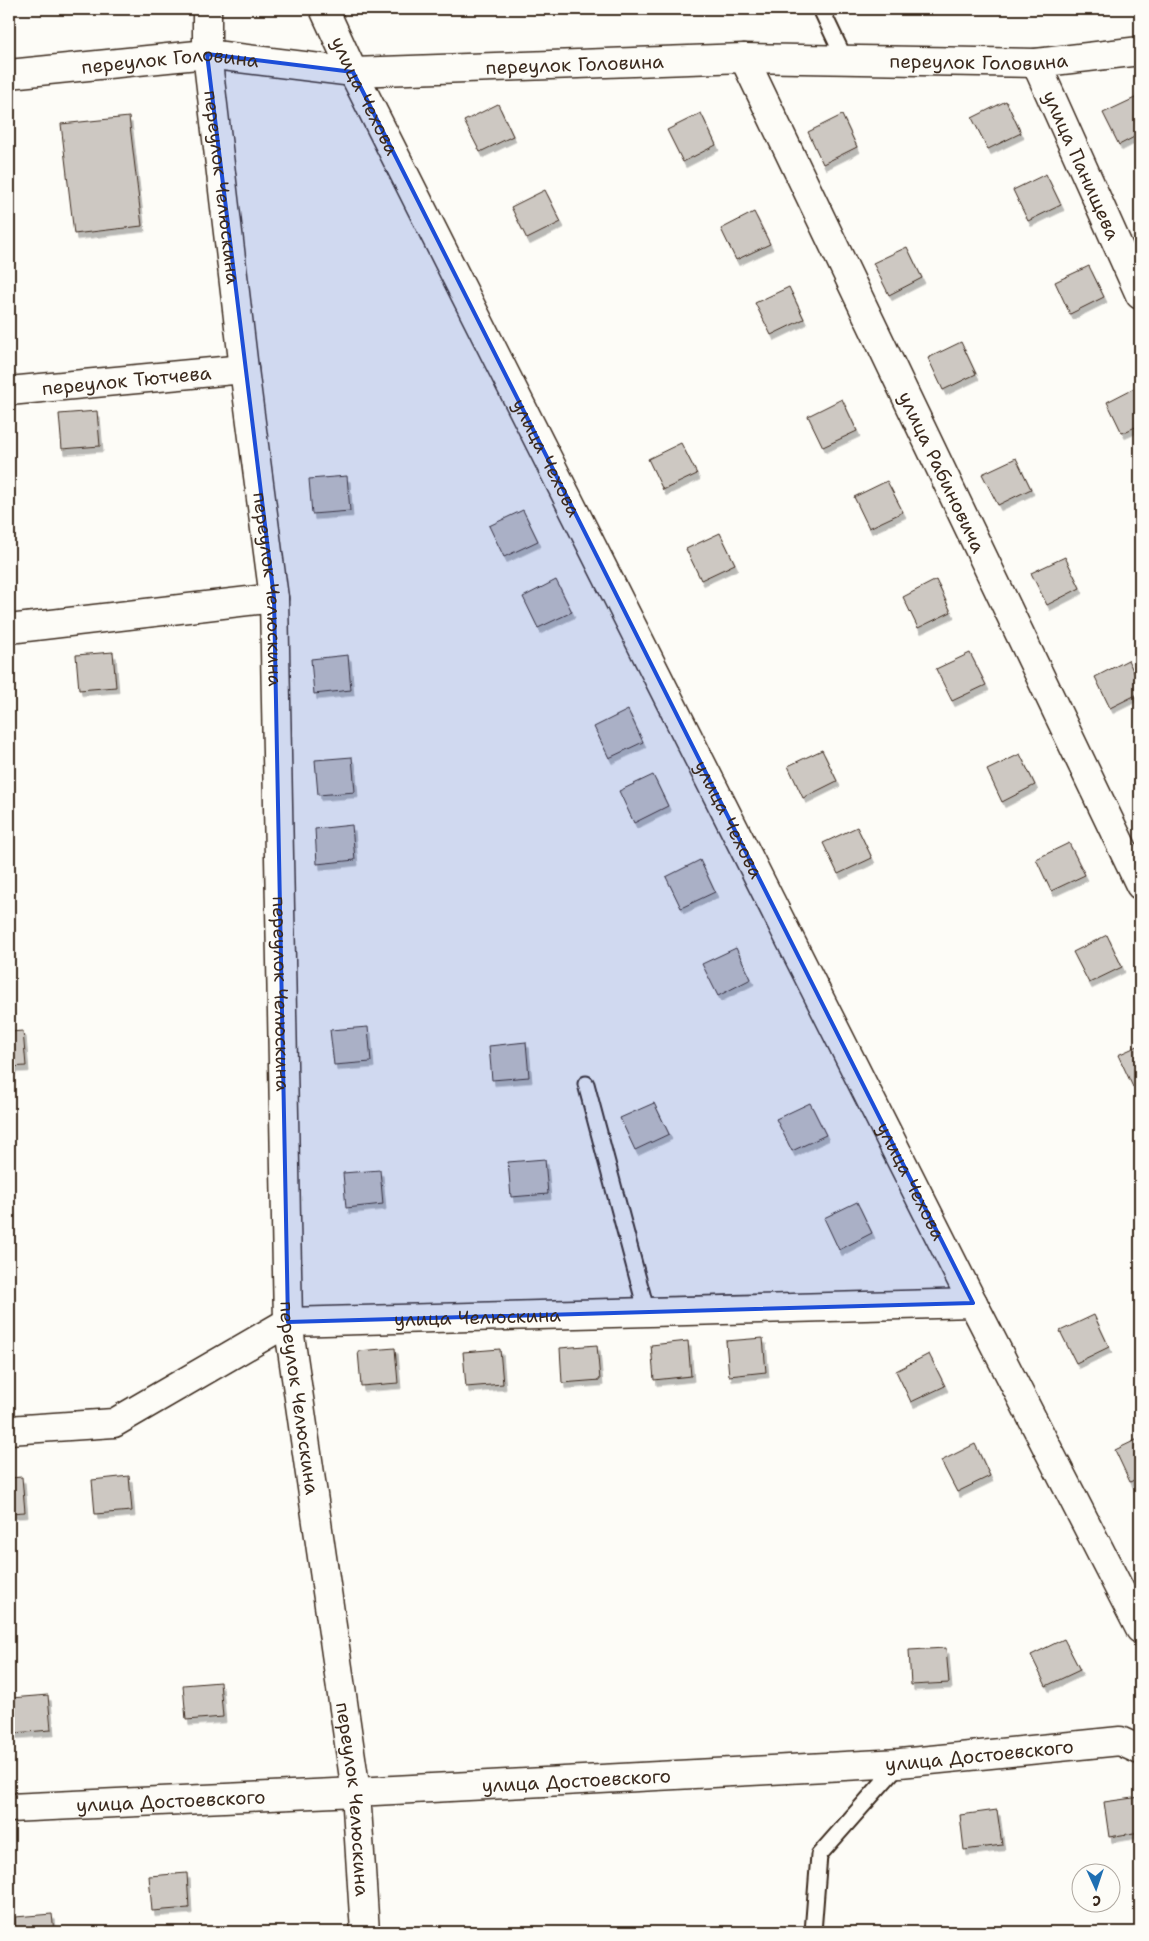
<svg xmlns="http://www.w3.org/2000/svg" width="1149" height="1941" viewBox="0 0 1149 1941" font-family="'Shantell Sans',sans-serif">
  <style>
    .building { fill: #cdc8c2; stroke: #3b2a1e; filter: url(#shadow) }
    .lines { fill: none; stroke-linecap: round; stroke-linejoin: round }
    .lane-casing { stroke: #3b2a1e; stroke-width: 19 }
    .street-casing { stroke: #3b2a1e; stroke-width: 31 }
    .secondary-casing { stroke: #3b2a1e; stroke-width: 31 }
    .lane { stroke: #fdfcf7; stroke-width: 15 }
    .street { stroke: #fdfcf7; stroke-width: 28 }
    .secondary { stroke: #fdfcf7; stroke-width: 28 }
    .marked { fill: #1d4ed8; fill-opacity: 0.2; stroke: #1d4ed8; stroke-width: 4; stroke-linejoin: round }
    .labels { text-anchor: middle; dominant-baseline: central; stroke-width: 4.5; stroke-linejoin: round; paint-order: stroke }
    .street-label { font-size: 19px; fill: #3b2a1e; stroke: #fdfcf7 }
  </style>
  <defs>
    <filter id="shadow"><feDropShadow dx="3" dy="5.5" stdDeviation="0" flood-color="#0004"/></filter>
  </defs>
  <rect width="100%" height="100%" fill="#fdfcf7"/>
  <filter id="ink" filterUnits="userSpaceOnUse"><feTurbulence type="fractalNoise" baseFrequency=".02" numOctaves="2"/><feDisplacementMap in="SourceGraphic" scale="10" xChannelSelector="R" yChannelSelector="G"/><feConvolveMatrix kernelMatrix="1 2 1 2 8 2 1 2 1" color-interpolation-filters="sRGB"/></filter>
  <g filter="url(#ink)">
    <path class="building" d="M 1137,97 L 1140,103 L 1140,134 L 1119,145 L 1103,113 Z
      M 1006,101 L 1021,133 L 988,149 L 972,118 Z
      M 498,104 L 513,136 L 480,152 L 464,121 Z
      M 701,113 L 716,145 L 683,162 L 667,130 Z
      M 842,115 L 857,147 L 823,164 L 808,132 Z
      M 129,117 L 142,226 L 74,234 L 61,124 Z
      M 1046,174 L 1061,205 L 1028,221 L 1013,190 Z
      M 545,190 L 561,222 L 527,239 L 511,207 Z
      M 754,212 L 770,244 L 736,260 L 721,229 Z
      M 907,247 L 922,278 L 889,295 L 873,263 Z
      M 1089,266 L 1104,297 L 1070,314 L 1055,282 Z
      M 789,287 L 804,319 L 771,335 L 755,303 Z
      M 961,342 L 976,374 L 943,390 L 928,358 Z
      M 1140,385 L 1140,425 L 1122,433 L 1107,402 Z
      M 842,399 L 857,431 L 823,447 L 808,416 Z
      M 97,411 L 100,446 L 62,449 L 59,414 Z
      M 681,443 L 697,474 L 663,490 L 648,459 Z
      M 1016,458 L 1031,489 L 998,505 L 982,474 Z
      M 347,476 L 350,511 L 312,514 L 309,479 Z
      M 887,481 L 903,512 L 869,528 L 854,497 Z
      M 523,510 L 538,541 L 504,557 L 489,526 Z
      M 720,533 L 735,564 L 701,580 L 686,549 Z
      M 1065,557 L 1080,588 L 1047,605 L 1031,573 Z
      M 556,580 L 572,612 L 538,628 L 523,597 Z
      M 936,580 L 951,612 L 918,628 L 903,597 Z
      M 113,652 L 116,687 L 79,690 L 76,655 Z
      M 970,653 L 986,685 L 952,701 L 936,669 Z
      M 348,655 L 351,690 L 314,694 L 311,659 Z
      M 1128,660 L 1140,685 L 1140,693 L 1110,708 L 1095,677 Z
      M 628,710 L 643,742 L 609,758 L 594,727 Z
      M 822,750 L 837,781 L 803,798 L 788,766 Z
      M 1020,754 L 1035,785 L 1002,802 L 987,770 Z
      M 352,757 L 355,792 L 318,795 L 315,760 Z
      M 653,775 L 668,806 L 634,823 L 619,791 Z
      M 352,825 L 355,860 L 317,864 L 315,829 Z
      M 857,827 L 872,858 L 838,874 L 823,843 Z
      M 1069,843 L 1085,875 L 1051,891 L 1036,859 Z
      M 700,860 L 715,892 L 681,908 L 666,877 Z
      M 1107,935 L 1122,967 L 1089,983 L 1073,952 Z
      M 736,948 L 751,979 L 718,996 L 702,964 Z
      M 368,1027 L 371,1062 L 334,1065 L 330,1030 Z
      M 23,1031 L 26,1066 L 9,1067 L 9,1032 Z
      M 526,1042 L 529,1077 L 492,1080 L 489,1046 Z
      M 1140,1045 L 1140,1084 L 1133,1087 L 1118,1055 Z
      M 654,1103 L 669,1134 L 635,1150 L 620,1118 Z
      M 810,1103 L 826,1135 L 792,1151 L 776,1119 Z
      M 545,1159 L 548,1194 L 511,1197 L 508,1162 Z
      M 380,1170 L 383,1204 L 346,1208 L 343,1173 Z
      M 857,1202 L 872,1233 L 839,1250 L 824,1218 Z
      M 1094,1315 L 1109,1347 L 1076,1363 L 1060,1331 Z
      M 763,1338 L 766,1372 L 729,1376 L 726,1341 Z
      M 688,1341 L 691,1376 L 654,1380 L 651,1345 Z
      M 597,1345 L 600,1380 L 562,1383 L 560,1348 Z
      M 395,1348 L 398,1383 L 361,1386 L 358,1351 Z
      M 500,1349 L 503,1384 L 466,1387 L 463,1352 Z
      M 929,1354 L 945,1386 L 911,1402 L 896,1371 Z
      M 1140,1438 L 1140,1477 L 1130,1482 L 1115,1450 Z
      M 975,1444 L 990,1476 L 957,1492 L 941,1461 Z
      M 129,1476 L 132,1511 L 95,1514 L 92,1480 Z
      M 22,1477 L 25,1512 L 9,1513 L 9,1478 Z
      M 1064,1639 L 1080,1670 L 1046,1686 L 1031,1655 Z
      M 946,1648 L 949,1683 L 911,1685 L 909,1650 Z
      M 220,1682 L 223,1717 L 186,1720 L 183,1685 Z
      M 48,1695 L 51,1730 L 14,1733 L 11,1698 Z
      M 1140,1797 L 1140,1832 L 1109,1837 L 1104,1802 Z
      M 997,1810 L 1002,1845 L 964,1850 L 960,1815 Z
      M 187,1873 L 189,1908 L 152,1911 L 149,1876 Z
      M 52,1914 L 54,1932 L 16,1932 L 15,1917 Z"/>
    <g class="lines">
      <g class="lane-casing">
        <path id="lane" d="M 821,9 L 845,60
          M 586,1084 L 647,1313
          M 813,1932 L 819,1855 L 900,1763"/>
      </g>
      <g class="street-casing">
        <g id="street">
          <path id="s1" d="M 207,9 L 207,54 L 244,369 L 274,598 L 288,1322 L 356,1792 L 365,1932"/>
          <path id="s2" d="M 744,58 L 1140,885"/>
          <path id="s3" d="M 1036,63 L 1140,295"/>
          <path id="s4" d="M 9,74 L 207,54 L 353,72 L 744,58 L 1036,63 L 1140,51"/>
          <path id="s5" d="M 9,391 L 244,369"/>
          <path d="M 9,629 L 274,598"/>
          <path id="s6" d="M 9,1430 L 114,1423 L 288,1322 L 973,1303"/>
          <path id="s7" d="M 9,1808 L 356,1792 L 900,1763 L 1120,1741 L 1140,1750"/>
        </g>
      </g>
      <g class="secondary-casing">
        <g id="secondary">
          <path id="s8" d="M 324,9 L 353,72 L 973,1303 L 1140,1629"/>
        </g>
      </g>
      <use href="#lane" class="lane"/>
      <use href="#street" class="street"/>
      <use href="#secondary" class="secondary"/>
    </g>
  </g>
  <path class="marked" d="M 207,54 L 353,72 L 973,1303 L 288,1322 L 274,598 Z"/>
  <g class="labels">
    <g class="street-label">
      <text stroke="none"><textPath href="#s4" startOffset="972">переулок Головина</textPath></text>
      <text stroke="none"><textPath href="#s4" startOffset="568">переулок Головина</textPath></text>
      <text stroke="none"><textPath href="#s4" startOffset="162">переулок Головина</textPath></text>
      <text stroke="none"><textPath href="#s8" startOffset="96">улица Чехова</textPath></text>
      <text stroke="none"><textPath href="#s3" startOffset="112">улица Панищева</textPath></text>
      <text stroke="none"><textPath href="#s1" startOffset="179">переулок Челюскина</textPath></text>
      <text stroke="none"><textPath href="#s5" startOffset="118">переулок Тютчева</textPath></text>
      <text stroke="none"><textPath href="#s8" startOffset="501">улица Чехова</textPath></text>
      <text stroke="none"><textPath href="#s2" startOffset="459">улица Рабиновича</textPath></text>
      <text stroke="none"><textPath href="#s1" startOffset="584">переулок Челюскина</textPath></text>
      <text stroke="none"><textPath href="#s8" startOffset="906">улица Чехова</textPath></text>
      <text stroke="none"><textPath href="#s1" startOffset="989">переулок Челюскина</textPath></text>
      <text stroke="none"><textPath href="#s8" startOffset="1311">улица Чехова</textPath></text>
      <text stroke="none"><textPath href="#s6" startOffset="496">улица Челюскина</textPath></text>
      <text stroke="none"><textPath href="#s1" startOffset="1394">переулок Челюскина</textPath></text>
      <text stroke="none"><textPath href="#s7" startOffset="972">улица Достоевского</textPath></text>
      <text stroke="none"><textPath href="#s7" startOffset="568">улица Достоевского</textPath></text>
      <text stroke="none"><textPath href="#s1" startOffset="1799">переулок Челюскина</textPath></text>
      <text stroke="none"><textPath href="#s7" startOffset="162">улица Достоевского</textPath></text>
    </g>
  </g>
  <rect width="1149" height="1941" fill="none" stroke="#fdfcf7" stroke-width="30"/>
  <rect x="15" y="15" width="1119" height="1911" fill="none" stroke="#3b2a1e" stroke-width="2" filter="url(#ink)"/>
  <g transform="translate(1096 1888) rotate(177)"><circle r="24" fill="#fdfcf7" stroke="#afa8a0"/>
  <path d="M0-4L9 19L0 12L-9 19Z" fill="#1f6fb2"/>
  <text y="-8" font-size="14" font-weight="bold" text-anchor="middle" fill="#3b2a1e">С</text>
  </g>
</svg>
